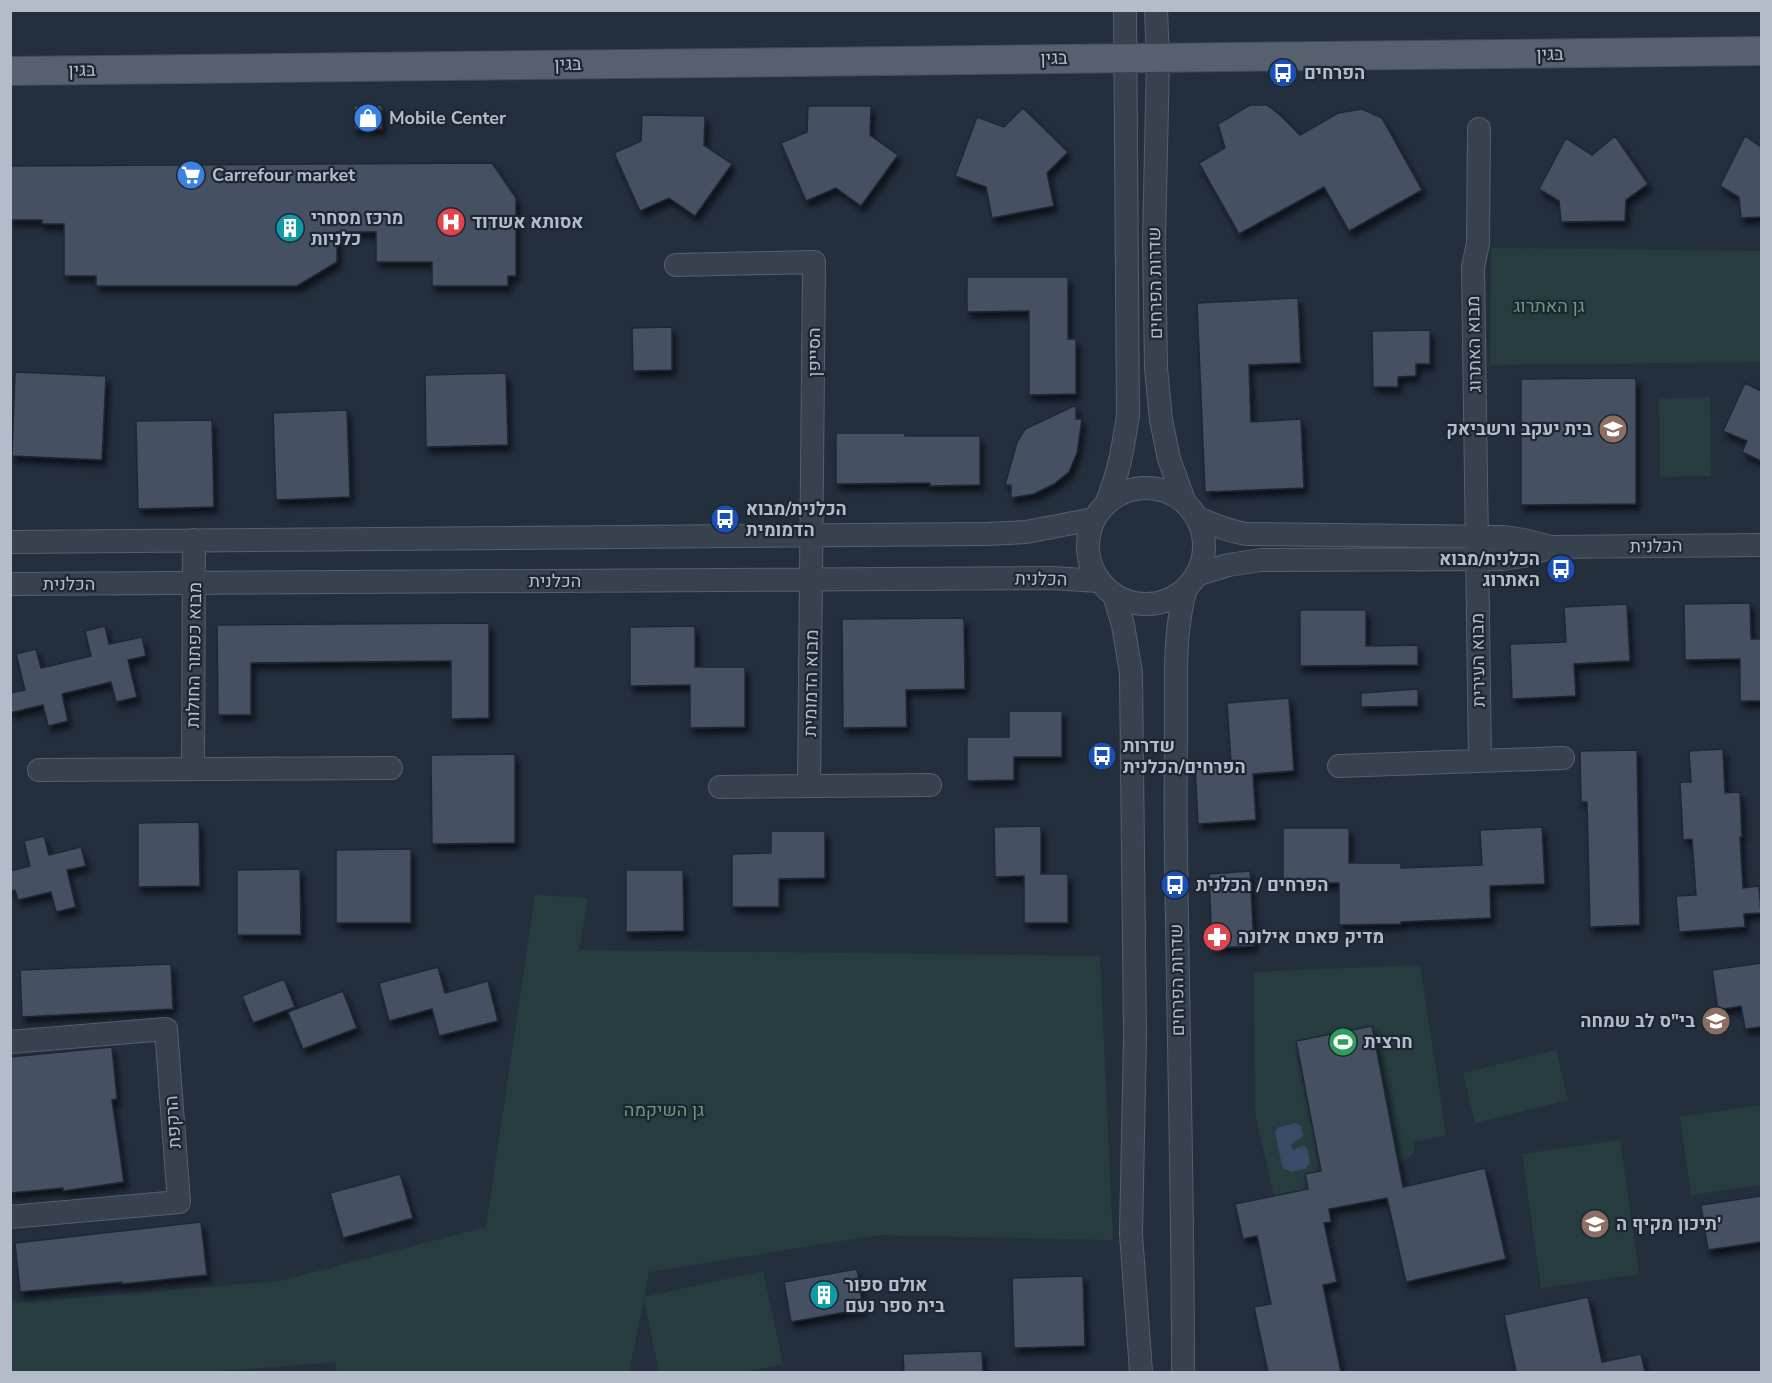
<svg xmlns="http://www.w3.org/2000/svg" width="1772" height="1383" viewBox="0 0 1772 1383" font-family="'Nunito Sans',Heebo,sans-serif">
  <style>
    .green { fill: #263c3f }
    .water { fill: #394c67 }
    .building { fill: #455162; stroke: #1f2835; stroke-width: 1.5; filter: url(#shadow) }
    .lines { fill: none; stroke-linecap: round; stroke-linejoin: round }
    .minor-casing { stroke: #565f6c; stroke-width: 24 }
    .major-casing { stroke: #414a57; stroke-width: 30 }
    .minor { stroke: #38414e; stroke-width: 22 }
    .major { stroke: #56606e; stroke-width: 28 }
    .labels { text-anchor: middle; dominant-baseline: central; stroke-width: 4.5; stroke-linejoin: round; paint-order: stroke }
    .street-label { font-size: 18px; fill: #b4bcc9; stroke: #1d2633 }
    .poi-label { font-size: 18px; font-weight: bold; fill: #b4bcc9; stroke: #1d2633; text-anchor: start }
    .park-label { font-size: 18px; fill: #6b9a76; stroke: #1d2633 }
  </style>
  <defs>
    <filter id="shadow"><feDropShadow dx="3.5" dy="6" stdDeviation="3" flood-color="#0009"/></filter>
  </defs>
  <rect width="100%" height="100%" fill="#242f3e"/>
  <path class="green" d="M 1491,248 L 1761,251 L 1761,362 L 1490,365 Z
    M 1710,397 L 1711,476 L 1660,477 L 1659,399 Z
    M 535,895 L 588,898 L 579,950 L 1100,956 L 1113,1240 L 879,1235 L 649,1272 L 644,1297 L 763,1271 L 783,1364 L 745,1372 L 659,1372 L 644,1300 L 629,1372 L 337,1372 L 335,1362 L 208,1372 L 11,1372 L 11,1303 L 280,1281 L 486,1227 Z
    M 1420,965 L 1446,1135 L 1414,1142 L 1414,1153 L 1399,1164 L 1352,1174 L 1357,1204 L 1329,1209 L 1331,1222 L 1243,1239 L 1235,1204 L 1274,1196 L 1255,1113 L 1254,972 Z
    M 1556,1050 L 1568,1100 L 1475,1123 L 1463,1073 Z
    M 1761,1105 L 1761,1185 L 1691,1195 L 1680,1117 Z
    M 1620,1140 L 1639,1274 L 1541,1288 L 1522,1154 Z"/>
  <path class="water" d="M 1296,1123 L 1301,1126 L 1303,1136 L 1292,1144 L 1291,1147 L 1294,1151 L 1297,1148 L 1303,1146 L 1307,1148 L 1310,1163 L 1306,1167 L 1306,1169 L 1290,1172 L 1289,1170 L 1284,1169 L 1282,1166 L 1275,1131 L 1279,1127 Z"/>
  <path class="building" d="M 382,105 L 382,129 L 354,129 L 354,106 Z
    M 1250,105 L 1267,105 L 1280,115 L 1300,135 L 1338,113 L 1362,109 L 1382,118 L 1422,190 L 1349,231 L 1324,187 L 1239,234 L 1199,163 L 1225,148 L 1218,124 Z
    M 808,106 L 871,106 L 870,135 L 898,155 L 861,206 L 836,188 L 806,201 L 781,143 L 807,132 Z
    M 1023,108 L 1068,152 L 1047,173 L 1054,206 L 992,218 L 986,187 L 955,176 L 977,117 L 1004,127 Z
    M 642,115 L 705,116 L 704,145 L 732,164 L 695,216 L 669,198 L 640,211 L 614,153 L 641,141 Z
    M 1615,136 L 1648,184 L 1626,200 L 1625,221 L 1561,222 L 1559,201 L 1539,189 L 1566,138 L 1592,155 Z
    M 1745,136 L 1761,147 L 1761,217 L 1741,218 L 1739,197 L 1720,186 Z
    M 492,163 L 516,198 L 516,276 L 508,276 L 508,286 L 432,286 L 432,262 L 376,262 L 376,232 L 337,232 L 337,262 L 297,286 L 96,286 L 96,276 L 64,276 L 64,224 L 42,224 L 42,220 L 10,220 L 10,166 Z
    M 967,277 L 1068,277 L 1068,339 L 1076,339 L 1076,394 L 1029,395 L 1029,311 L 967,312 Z
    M 1298,298 L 1301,363 L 1249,365 L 1251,422 L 1301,419 L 1304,488 L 1205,492 L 1197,303 Z
    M 672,327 L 672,370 L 633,371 L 632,328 Z
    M 1430,330 L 1430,364 L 1416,364 L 1416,376 L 1398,377 L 1398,387 L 1373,387 L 1372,331 Z
    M 15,372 L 106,376 L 102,460 L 12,456 Z
    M 506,373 L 508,445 L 426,447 L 425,375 Z
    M 1636,378 L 1636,504 L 1521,505 L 1521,379 Z
    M 1745,383 L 1761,391 L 1761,461 L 1742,452 L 1747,441 L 1723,431 Z
    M 1076,405 L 1076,419 L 1082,419 L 1077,453 L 1069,472 L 1054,484 L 1034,494 L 1011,498 L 1011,485 L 1005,485 L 1017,442 L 1025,429 Z
    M 347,410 L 350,497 L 276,500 L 273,413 Z
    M 212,420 L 214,507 L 138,509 L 136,421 Z
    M 836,433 L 905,433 L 905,436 L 980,436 L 980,485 L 930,486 L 930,483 L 836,484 Z
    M 1750,603 L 1751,639 L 1761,639 L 1761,701 L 1740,701 L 1740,659 L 1685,660 L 1684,604 Z
    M 1627,604 L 1630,661 L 1574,664 L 1576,696 L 1512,699 L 1510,644 L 1566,642 L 1564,607 Z
    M 1300,610 L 1366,610 L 1366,646 L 1418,645 L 1418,665 L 1300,666 Z
    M 964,618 L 965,689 L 906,690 L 907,727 L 843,728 L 842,619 Z
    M 489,623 L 489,718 L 451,719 L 451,661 L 251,663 L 251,715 L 218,715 L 217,625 Z
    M 105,626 L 109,644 L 142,637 L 146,656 L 128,660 L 137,697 L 116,702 L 111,682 L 62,694 L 68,721 L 48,726 L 43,705 L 10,713 L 10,693 L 25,690 L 16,654 L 36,649 L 41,668 L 91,656 L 85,631 Z
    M 695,626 L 695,667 L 745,667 L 745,727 L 690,728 L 690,685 L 630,686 L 630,627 Z
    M 1418,689 L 1418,706 L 1361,707 L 1361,693 Z
    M 1289,698 L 1294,771 L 1253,774 L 1256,820 L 1198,824 L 1195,765 L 1231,762 L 1227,703 Z
    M 1009,711 L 1062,711 L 1062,757 L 1014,757 L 1014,780 L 967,781 L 967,737 L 1009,737 Z
    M 1723,749 L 1725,793 L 1740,792 L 1742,837 L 1740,837 L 1743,888 L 1759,886 L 1761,913 L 1744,914 L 1745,927 L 1679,932 L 1676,896 L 1696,895 L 1692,839 L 1683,840 L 1680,782 L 1691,782 L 1689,751 Z
    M 1637,750 L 1640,925 L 1590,927 L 1587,802 L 1581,802 L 1580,751 Z
    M 515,754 L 515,843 L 432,844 L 431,755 Z
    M 199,822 L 200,886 L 138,887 L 138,823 Z
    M 1041,826 L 1041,874 L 1068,874 L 1068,923 L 1024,923 L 1024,876 L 995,877 L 994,827 Z
    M 1542,827 L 1545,884 L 1490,886 L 1491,918 L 1401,922 L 1401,924 L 1339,925 L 1339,883 L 1283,883 L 1283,828 L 1349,828 L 1349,863 L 1401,863 L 1401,868 L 1482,865 L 1480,830 Z
    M 771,831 L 825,831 L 825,878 L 779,879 L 779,907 L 732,907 L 732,854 L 771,853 Z
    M 44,836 L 49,855 L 81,847 L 86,866 L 67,870 L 76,907 L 56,912 L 51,892 L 18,900 L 15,890 L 10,891 L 10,871 L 30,866 L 24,841 Z
    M 411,849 L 411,923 L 336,923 L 336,850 Z
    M 300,869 L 301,935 L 237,935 L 237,870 Z
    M 626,870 L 683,870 L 684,931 L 626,932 Z
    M 1250,871 L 1254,946 L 1212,948 L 1209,874 Z
    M 1761,963 L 1761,1027 L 1745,1029 L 1741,1006 L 1718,1010 L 1712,970 Z
    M 171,964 L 173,1009 L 22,1017 L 20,970 Z
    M 438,967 L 445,993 L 488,981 L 498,1021 L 439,1036 L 432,1009 L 389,1021 L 379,983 Z
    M 284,979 L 295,1007 L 253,1023 L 242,996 Z
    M 343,991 L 357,1028 L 303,1049 L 288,1012 Z
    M 1372,1026 L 1403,1187 L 1485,1168 L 1506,1259 L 1406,1282 L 1387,1198 L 1329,1209 L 1331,1222 L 1324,1223 L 1337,1282 L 1323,1285 L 1341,1372 L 1268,1372 L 1254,1307 L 1271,1304 L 1257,1236 L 1243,1239 L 1235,1204 L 1308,1189 L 1305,1174 L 1321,1171 L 1296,1041 Z
    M 112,1047 L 117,1099 L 112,1100 L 124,1182 L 63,1191 L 63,1188 L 10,1193 L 10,1057 Z
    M 400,1174 L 413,1218 L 343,1238 L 330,1193 Z
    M 1761,1196 L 1761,1242 L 1708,1250 L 1701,1205 Z
    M 201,1222 L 207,1275 L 122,1284 L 122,1282 L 20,1292 L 15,1243 Z
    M 857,1269 L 863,1309 L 791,1322 L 784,1282 Z
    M 1083,1276 L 1085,1346 L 1014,1348 L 1012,1278 Z
    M 1588,1297 L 1602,1362 L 1641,1354 L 1645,1372 L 1516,1372 L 1504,1315 Z
    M 982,1351 L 983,1372 L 904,1372 L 903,1354 Z"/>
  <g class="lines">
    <g class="minor-casing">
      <path id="minor" d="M 1156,10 L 1158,58 L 1154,242 L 1156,368 L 1161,420 L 1169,459 L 1185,503
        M 1479,129 L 1478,243 L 1473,267 L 1480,761
        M 676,265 L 814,262 L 809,786
        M1088 546a58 58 0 1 1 116 0a58 58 0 1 1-116 0Z
        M 1106,504 C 1119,473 1123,448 1128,415 L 1125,10
        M 1196,517 C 1213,525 1228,531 1246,534 L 1504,537 L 1524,540 L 1551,547 L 1762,545
        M 10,542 L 987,534 L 1026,532 L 1094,519
        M 1196,575 L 1228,565 L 1262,560 L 1503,559 L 1523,556 L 1551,547
        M 10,584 L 1052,578 L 1099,581
        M 1114,595 L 1123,625 L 1131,673 L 1135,1036 L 1131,1234 L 1141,1372
        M 1339,766 L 1563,758
        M 193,769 L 194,540
        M 39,770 L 391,768
        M 720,787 L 930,785
        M 10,1042 L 166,1029 L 179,1202 L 10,1217
        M 1183,1372 C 1183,1198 1178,1024 1176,850 C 1175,806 1176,762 1176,718 C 1176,674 1174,630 1186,588"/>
    </g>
    <g class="major-casing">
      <path id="major" d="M 10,71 L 1762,51"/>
    </g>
    <use href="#minor" class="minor"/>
    <use href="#major" class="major"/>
  </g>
  <defs>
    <g id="bus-disc" transform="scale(1.5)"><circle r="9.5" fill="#1a4fb4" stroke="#1d2633"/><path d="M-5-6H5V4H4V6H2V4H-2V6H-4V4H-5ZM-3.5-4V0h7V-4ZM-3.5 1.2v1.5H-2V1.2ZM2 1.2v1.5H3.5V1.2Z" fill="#fff"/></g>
    <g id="shop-disc" transform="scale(1.5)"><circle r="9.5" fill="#3f7fe0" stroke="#1d2633"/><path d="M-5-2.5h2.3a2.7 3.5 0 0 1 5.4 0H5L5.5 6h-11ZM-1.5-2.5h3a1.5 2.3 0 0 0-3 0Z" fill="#fff"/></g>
    <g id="supermarket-disc" transform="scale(1.5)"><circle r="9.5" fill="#3f7fe0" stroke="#1d2633"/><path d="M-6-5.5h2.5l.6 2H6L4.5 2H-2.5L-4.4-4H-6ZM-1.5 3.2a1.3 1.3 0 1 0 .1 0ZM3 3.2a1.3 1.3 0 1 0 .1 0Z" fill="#fff"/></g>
    <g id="hospital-disc" transform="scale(1.5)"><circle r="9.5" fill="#e0444e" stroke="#1d2633"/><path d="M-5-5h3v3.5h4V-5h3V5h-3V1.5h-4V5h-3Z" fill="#fff"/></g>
    <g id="building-disc" transform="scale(1.5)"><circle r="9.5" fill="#0f9aa8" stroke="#1d2633"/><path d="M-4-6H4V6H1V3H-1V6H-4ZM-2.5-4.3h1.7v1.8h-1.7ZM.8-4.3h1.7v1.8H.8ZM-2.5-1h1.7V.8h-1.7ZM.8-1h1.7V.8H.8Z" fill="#fff"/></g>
    <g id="school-disc" transform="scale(1.5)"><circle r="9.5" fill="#8d6e63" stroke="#1d2633"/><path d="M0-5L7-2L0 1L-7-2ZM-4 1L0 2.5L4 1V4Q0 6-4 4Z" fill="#fff"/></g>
    <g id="pharmacy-disc" transform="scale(1.5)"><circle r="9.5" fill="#e0444e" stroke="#1d2633"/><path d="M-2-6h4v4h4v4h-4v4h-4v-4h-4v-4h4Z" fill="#fff"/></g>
    <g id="stadium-disc" transform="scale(1.5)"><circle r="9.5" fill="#2e9e5b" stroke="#1d2633"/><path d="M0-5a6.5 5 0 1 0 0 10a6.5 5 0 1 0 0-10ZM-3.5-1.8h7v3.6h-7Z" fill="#fff"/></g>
  </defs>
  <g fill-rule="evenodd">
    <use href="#bus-disc" x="1283" y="73"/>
    <use href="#shop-disc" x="368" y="118"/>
    <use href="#supermarket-disc" x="191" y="175"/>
    <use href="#hospital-disc" x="451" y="222"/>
    <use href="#building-disc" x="290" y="228"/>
    <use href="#school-disc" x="1613" y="429"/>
    <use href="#bus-disc" x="725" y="519"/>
    <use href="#bus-disc" x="1561" y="569"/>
    <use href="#bus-disc" x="1102" y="756"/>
    <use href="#bus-disc" x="1175" y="885"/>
    <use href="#pharmacy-disc" x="1217" y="937"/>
    <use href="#school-disc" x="1716" y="1021"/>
    <use href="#stadium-disc" x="1343" y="1042"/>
    <use href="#school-disc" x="1595" y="1224"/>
    <use href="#building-disc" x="824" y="1295"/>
  </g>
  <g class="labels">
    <g class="street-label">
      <text transform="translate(1550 54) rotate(-1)">בגין</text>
      <text transform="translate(1054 58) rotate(-1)">בגין</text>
      <text transform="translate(568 64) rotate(-1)">בגין</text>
      <text transform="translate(82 70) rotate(-1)">בגין</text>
      <text transform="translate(1155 283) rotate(-91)">שדרות הפרחים</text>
      <text transform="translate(1474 344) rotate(-91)">מבוא האתרוג</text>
      <text transform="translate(814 352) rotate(-90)">הסייפן</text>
      <text transform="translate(1656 546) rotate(-1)">הכלנית</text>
      <text transform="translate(1041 579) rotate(1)">הכלנית</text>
      <text x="555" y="581">הכלנית</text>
      <text x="69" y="584">הכלנית</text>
      <text transform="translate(194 655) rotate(-89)">מבוא כפתור החולות</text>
      <text transform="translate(1478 660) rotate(-91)">מבוא העירית</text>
      <text transform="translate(811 683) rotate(-89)">מבוא הדמומית</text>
      <text transform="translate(1177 980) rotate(-91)">שדרות הפרחים</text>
      <text transform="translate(173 1122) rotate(-94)">הרקפת</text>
    </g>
    <g class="poi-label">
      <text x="1304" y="73">הפרחים</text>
      <text x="389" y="118">Mobile Center</text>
      <text x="212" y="175">Carrefour market</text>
      <text x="311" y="218">מרכז מסחרי<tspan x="311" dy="21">כלניות</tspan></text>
      <text x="472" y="222">אסותא אשדוד</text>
      <text x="1592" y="429" text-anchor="end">בית יעקב ורשביאק</text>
      <text x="746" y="509">הכלנית/מבוא<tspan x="746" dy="21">הדמומית</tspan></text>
      <text x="1540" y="559" text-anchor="end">הכלנית/מבוא<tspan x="1540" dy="21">האתרוג</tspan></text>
      <text x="1123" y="746">שדרות<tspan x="1123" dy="21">הפרחים/הכלנית</tspan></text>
      <text x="1196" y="885">הפרחים / הכלנית</text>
      <text x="1238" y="937">מדיק פארם אילונה</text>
      <text x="1695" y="1021" text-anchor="end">בי"ס לב שמחה</text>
      <text x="1364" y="1042">חרצית</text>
      <text x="1616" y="1224">תיכון מקיף ה'</text>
      <text x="845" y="1285">אולם ספור<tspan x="845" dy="21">בית ספר נעם</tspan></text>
    </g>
    <g class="park-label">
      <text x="1549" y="306">גן האתרוג</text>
      <text x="664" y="1110">גן השיקמה</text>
    </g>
  </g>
  <rect width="1772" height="1383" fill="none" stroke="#b4bcc9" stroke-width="24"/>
</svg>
